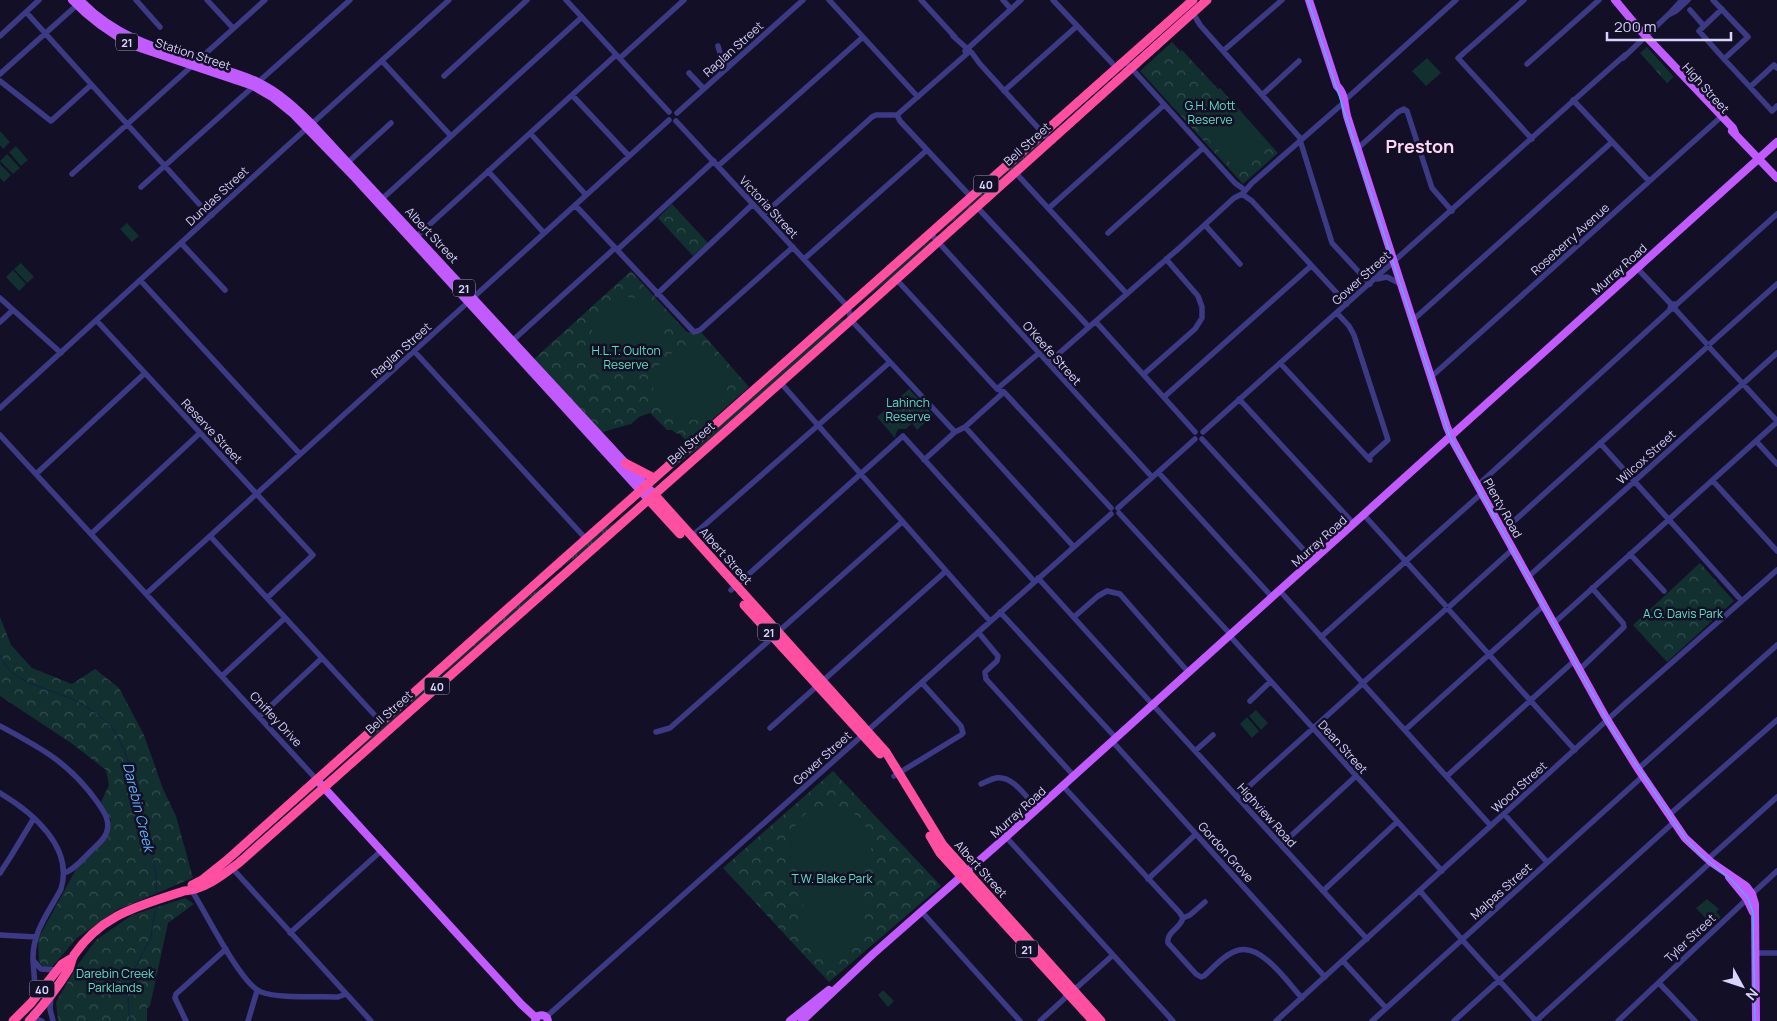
<svg xmlns="http://www.w3.org/2000/svg" width="1777" height="1021" viewBox="0 0 1777 1021" font-family="Manrope,sans-serif">
  <style>
    .grass { fill: url(#grass-tufts) }
    .park { fill: url(#park-crowns) }
    .garden { fill: #12302f }
    .lines { fill: none; stroke-linecap: round; stroke-linejoin: round }
    .stream { stroke: #0c2248; stroke-width: 1 }
    .minor { stroke: #3d3a85; stroke-width: 5.5 }
    .major { stroke: #c25bff; stroke-width: 8 }
    .highway { stroke: #ff4fa3; stroke-width: 9 }
    .tram { stroke: #00e5ff; stroke-width: 1 }
    .labels { text-anchor: middle; dominant-baseline: central; stroke-width: 5; stroke-linejoin: round; paint-order: stroke }
    .shield { fill: #130f26; stroke: #9e99be; stroke-width: 1 }
    .shield-label { font-size: 11px; font-weight: bold; fill: #d9d4ff }
    .street-label { font-size: 12px; fill: #d9d4ff; stroke: #130f26 }
    .park-label { font-size: 12px; fill: #5fe0c0; stroke: #130f26 }
    .water-label { font-size: 14px; font-style: italic; fill: #62b6ff; stroke: #130f26 }
    .district-label { font-size: 18px; font-weight: bold; fill: #ffd6f0; stroke: #130f26 }
  </style>
  <defs>
    <pattern id="grass-tufts" width="24" height="20" patternUnits="userSpaceOnUse" patternTransform="scale(1.25)"><rect width="24" height="20" fill="#12302f"/><path d="M3 7l-1-3M5 7V3M7 7l1-3M15 17l-1-3M17 17v-4M19 17l1-3" fill="none" stroke="#344d4e"/></pattern>
    <pattern id="park-crowns" width="20" height="18" patternUnits="userSpaceOnUse" patternTransform="scale(1.25)"><rect width="20" height="18" fill="#12302f"/><path d="M2 6a3 3 0 1 1 6 0M12 15a3 3 0 1 1 6 0" fill="none" stroke="#344d4e"/></pattern>
  </defs>
  <rect width="100%" height="100%" fill="#130f26"/>
  <path class="grass" d="M 1040,142 L 1042,142 L 969,208 L 937,234 Z
    M 929,241 L 931,241 L 931,243 L 894,276 L 855,306 Z
    M 844,319 L 843,323 L 705,444 L 685,458 L 654,484 L 840,320 Z
    M 642,500 L 586,550 L 547,578 L 604,528 L 616,522 Z
    M 541,586 L 543,589 C 512,616 480,642 449,670 L 445,669 L 505,615 L 512,611 Z
    M 440,675 L 442,677 L 410,706 L 412,700 Z
    M 399,712 L 401,713 L 366,745 L 355,752 Z"/>
  <path class="park" d="M 1172,42 L 1180,51 L 1182,50 L 1218,89 L 1220,88 L 1278,153 L 1243,184 L 1140,71 Z
    M 1647,47 L 1674,77 L 1667,83 L 1640,53 Z
    M 672,204 L 708,243 L 693,256 L 658,218 Z
    M 631,271 L 686,331 L 692,334 L 701,332 L 749,387 L 687,442 L 679,433 L 677,434 L 672,430 L 667,430 L 650,413 L 639,417 L 631,424 L 602,432 L 534,359 Z
    M 909,389 L 933,415 L 917,430 L 912,423 L 906,429 L 898,429 L 895,436 L 896,439 L 877,417 Z
    M 1700,563 L 1734,601 L 1667,662 L 1633,625 Z
    M 0,617 L 11,645 L 32,668 L 72,684 L 95,669 L 119,688 L 144,735 L 163,789 L 176,816 L 193,878 L 117,910 L 77,938 L 52,967 L 43,967 L 39,961 L 38,939 L 75,871 L 105,839 L 111,820 L 101,802 L 109,785 L 106,770 L 71,743 L 0,696 Z
    M 833,771 L 941,886 L 829,982 L 723,868 Z
    M 185,898 L 194,904 L 168,923 L 150,1006 L 147,1008 L 147,1021 L 58,1021 L 56,1002 L 77,966 L 96,940 L 132,915 Z"/>
  <path class="garden" d="M 1427,58 L 1441,73 L 1426,86 L 1412,71 Z
    M 1224,101 L 1266,147 L 1239,172 L 1197,127 Z
    M 0,131 L 10,142 L 3,149 L 0,145 Z
    M 16,146 L 28,160 L 21,166 L 9,152 Z
    M 7,154 L 20,168 L 13,174 L 0,161 Z
    M 0,164 L 11,175 L 4,182 L 0,178 Z
    M 127,223 L 139,236 L 132,242 L 120,229 Z
    M 21,263 L 34,277 L 27,283 L 14,269 Z
    M 13,270 L 26,284 L 19,291 L 6,277 Z
    M 623,297 C 636,297 648,301 656,312 C 658,315 661,319 662,322 C 673,349 631,378 608,361 C 588,345 586,324 606,307 C 611,303 618,300 623,297 Z
    M 690,345 C 757,359 723,431 681,419 C 673,417 665,412 660,405 C 641,376 662,354 690,345 Z
    M 1256,710 L 1268,723 L 1261,730 L 1249,716 Z
    M 1247,717 L 1259,731 L 1252,738 L 1240,724 Z
    M789 847a41 41 0 1 1 82 0a41 41 0 1 1-82 0Z
    M799 921a33 33 0 1 1 66 0a33 33 0 1 1-66 0Z
    M 1707,899 L 1719,909 L 1716,912 L 1721,917 L 1712,925 L 1696,908 Z
    M 883,990 L 894,1001 L 888,1007 L 878,995 Z"/>
  <g class="lines">
    <path class="stream" d="M 0,654 C 2,658 4,664 7,667 C 22,687 65,692 85,706 C 98,714 111,724 118,737 C 132,764 137,796 143,825 C 149,852 159,868 156,896
      M 130,1021 L 127,989 L 133,972 L 151,937 L 156,905"/>
    <path class="minor" d="M 136,0 L 160,27
      M 207,0 L 233,28
      M 566,0 L 669,112
      M 829,0 L 918,97
      M 921,0 L 955,37
      M 1003,0 L 1011,9
      M 1053,0 L 1112,63
      M 1524,0 L 1458,58 L 1532,139
      M 1713,0 L 1748,37 L 1724,59 L 1750,87 L 1774,65 L 1777,68
      M 1722,9 L 1699,31 L 1724,59
      M 1690,10 L 1704,26
      M 26,12 L 201,206 L 212,215
      M 1193,13 L 1200,25 L 1301,139
      M 1669,14 L 1682,0
      M 0,36 L 39,0
      M 953,36 L 972,53 L 980,64 L 1050,141
      M 718,46 L 720,53 L 730,65
      M 965,51 L 1021,0
      M 1223,51 L 1282,0
      M 620,58 L 684,0
      M 1623,58 L 1668,15 L 1676,11 L 1688,0
      M 382,61 L 451,136
      M 1125,61 L 1235,183 L 1242,188
      M 1527,64 L 1599,0
      M 689,73 L 704,89
      M 0,74 L 77,5
      M 444,76 L 527,0
      M 0,81 L 51,121 L 91,85
      M 1750,87 L 1772,111 L 1777,106
      M 1004,91 L 1077,26
      M 572,95 L 629,156
      M 1262,95 L 1299,61
      M 1573,100 L 1649,181
      M 1344,101 L 1456,0
      M 677,113 L 803,0
      M 897,115 L 900,121 L 971,197
      M 676,121 L 848,307 L 851,320 L 955,432
      M 530,133 L 586,195
      M 1300,140 L 1332,243 L 1370,284
      M 1357,149 L 1398,112 L 1404,109 L 1407,111 L 1432,188 L 1452,211
      M 345,165 L 391,123
      M 718,166 L 863,37
      M 488,171 L 544,233
      M 1015,172 L 1127,294
      M 72,174 L 265,0
      M 141,187 L 350,0
      M 1245,191 L 1252,183 L 1341,105
      M 1242,194 L 1252,201 L 1347,304
      M 382,199 L 582,17
      M 575,205 L 694,332 L 700,330 L 793,247
      M 976,206 L 1089,327
      M 1049,208 L 1164,105
      M 763,215 L 872,117 L 876,115 L 897,115 L 970,51
      M 1205,225 L 1240,264
      M 930,233 L 1152,477
      M 1108,233 L 1203,148
      M 417,236 L 616,55
      M 181,243 L 225,290
      M 617,250 L 714,161
      M 1176,251 L 1234,198 L 1242,194
      M 804,259 L 927,150
      M 1637,268 L 1671,304 L 1675,304 L 1675,309 L 1670,309 L 1671,304
      M 896,279 L 997,389 L 1004,392 L 1111,508
      M 1377,279 L 1387,277 L 1401,284
      M 140,280 L 300,454
      M 657,294 L 753,204
      M 0,298 L 61,353
      M 1676,305 L 1777,214
      M 1675,309 L 1706,343
      M 1337,313 L 1349,326 L 1354,335 L 1388,440 L 1368,458
      M 1413,320 L 1612,142
      M 97,321 L 313,555 L 267,598
      M 0,322 L 13,310
      M 1096,322 L 1195,432
      M 512,341 L 615,248
      M 1711,343 L 1777,284
      M 1710,348 L 1777,421
      M 414,351 L 586,539
      M 1048,363 L 1178,249
      M 1280,363 L 1370,460
      M 1144,374 L 1195,329 L 1202,318 L 1202,307 L 1198,296 L 1166,259
      M 1431,377 L 1722,116
      M 780,382 L 990,621
      M 997,389 L 1039,353
      M 1164,397 L 1311,266
      M 1239,399 L 1354,524
      M 0,408 L 286,147 L 449,0
      M 965,427 L 1074,547
      M 1203,432 L 1591,85 L 1625,55
      M 0,435 L 317,780
      M 1202,439 L 1313,560
      M 1756,441 L 1777,464
      M 1600,443 L 1742,601
      M 924,460 L 955,432 L 965,427 L 1004,392
      M 1158,472 L 1272,597
      M 36,474 L 145,373
      M 1713,481 L 1777,551
      M 1478,485 L 1671,309
      M 1118,508 L 1195,439
      M 1119,513 L 1231,635
      M 1364,515 L 1445,605
      M 1503,531 L 1706,348
      M 91,534 L 200,433
      M 210,536 L 381,722
      M 691,537 L 890,362
      M 1630,554 L 1664,591
      M 1528,577 L 1777,353
      M 1038,578 L 1153,705
      M 731,590 L 903,436 L 1034,581
      M 1280,591 L 1361,681
      M 146,594 L 669,120
      M 1450,606 L 1513,549
      M 1449,610 L 1575,750
      M 1000,612 L 1116,738
      M 1074,617 L 1098,596 L 1107,591 L 1120,594 L 1189,673
      M 1554,623 L 1777,422
      M 778,632 L 902,522
      M 978,632 L 998,656 L 997,661 L 985,672 L 986,679 L 1074,776
      M 1230,636 L 1442,871
      M 1321,637 L 1482,493
      M 1579,670 L 1624,627 L 1623,623 L 1592,588
      M 222,676 L 285,618
      M 1365,681 L 1445,610
      M 1365,686 L 1491,826
      M 1250,701 L 1270,682
      M 1153,705 L 1367,939
      M 259,717 L 322,658
      M 0,726 C 41,748 70,763 98,803 C 104,812 110,820 107,831 C 105,839 99,843 93,849 C 85,856 75,870 64,873
      M 770,728 L 946,571
      M 1405,730 L 1544,605
      M 656,732 L 670,728 L 773,637
      M 1112,741 L 1325,977
      M 1195,751 L 1213,735
      M 1638,769 L 1777,645
      M 894,776 L 961,735 L 963,733 L 961,726 L 922,683
      M 1447,776 L 1574,661
      M 981,784 C 986,782 991,779 996,778 C 1013,775 1027,798 1037,809
      M 1063,786 L 1180,913 L 1183,918
      M 0,793 C 32,812 74,847 61,889 C 49,912 32,932 33,960
      M 1237,797 L 1361,685
      M 1504,814 L 1547,862
      M 1669,815 L 1777,720
      M 1006,837 L 1173,1021
      M 1281,845 L 1356,776
      M 1708,859 L 1777,797
      M 232,868 L 371,1021
      M 0,873 L 11,856 L 34,818
      M 1148,879 L 1196,834
      M 192,891 C 205,911 241,985 261,992 C 280,999 317,996 338,997 L 346,994
      M 1323,891 L 1397,822
      M 1420,891 L 1465,943 L 1536,1021
      M 1752,894 L 1777,871
      M 1205,902 L 1190,915 L 1183,918 C 1180,929 1166,932 1168,943 L 1196,974 L 1201,977 L 1204,976 C 1214,967 1226,953 1239,950 C 1262,944 1288,983 1302,998
      M 921,911 L 1020,1021
      M 290,933 L 381,851
      M 0,935 L 36,937
      M 1755,953 L 1777,953
      M 33,960 L 41,969 L 57,970
      M 1343,961 L 1386,1008
      M 1659,983 L 1695,1021
      M 1074,990 L 1113,955
      M 51,997 L 50,1009 L 53,1021
      M 32,1000 L 35,987 L 33,960
      M 546,1017 L 1111,514
      M 30,1020 L 36,1019 L 42,1021
      M 186,1021 L 175,998 L 176,994 L 226,949
      M 248,1021 L 257,991
      M 1040,1021 L 1064,999 L 1068,993
      M 1276,1021 L 1627,702 L 1777,570
      M 1372,1021 L 1643,776
      M 1454,1021 L 1674,822
      M 1536,1021 L 1711,862
      M 1618,1021 L 1747,899"/>
    <path class="major" d="M 72,0 C 90,19 111,34 134,46 L 253,86 L 272,97 L 293,114 L 355,178 L 648,499
      M 80,0 C 117,40 169,52 219,68 C 232,72 246,76 258,82 C 279,92 296,108 312,124 L 654,494
      M 1309,0 L 1337,86 C 1346,94 1344,108 1348,119 L 1447,427 L 1453,441 L 1605,716 L 1638,769 L 1685,838 L 1711,862 L 1746,886 L 1752,894 L 1755,904 L 1756,1021
      M 1615,0 L 1640,30 L 1733,128 L 1735,133
      M 1732,131 L 1777,178
      M 317,780 L 521,1004 L 536,1018
      M 1729,877 L 1747,899 L 1753,912
      M 535,1021 L 538,1016 C 543,1014 547,1016 548,1021
      M 790,1021 L 829,990
      M 802,1021 L 873,954 L 997,845 L 1777,142"/>
    <path class="highway" d="M 625,463 L 654,478
      M 654,494 L 886,752 L 943,845 L 1101,1021
      M 648,499 L 680,534
      M 744,605 L 880,754
      M 930,836 L 940,853 L 1093,1021
      M 192,885 L 202,880 L 227,860 L 542,578 L 1193,0
      M 13,1021 L 31,1003 L 62,964 L 72,958
      M 29,1021 C 44,1005 57,988 69,969 C 71,965 71,960 74,955 C 102,914 139,906 184,891 C 205,890 224,874 240,862 L 851,320 L 1207,0"/>
    <path class="tram" d="M 1308,0 L 1450,437 L 1611,727 L 1685,838 L 1701,855 L 1733,881 L 1748,898 L 1753,912 L 1755,1021"/>
  </g>
  <g class="labels">
    <g class="shield">
      <rect x="116" y="33.5" width="22" height="17" rx="4"/>
      <rect x="973.5" y="175.5" width="25" height="17" rx="4"/>
      <rect x="453" y="279.5" width="22" height="17" rx="4"/>
      <rect x="758" y="623.5" width="22" height="17" rx="4"/>
      <rect x="424.5" y="677.5" width="25" height="17" rx="4"/>
      <rect x="1016" y="940.5" width="22" height="17" rx="4"/>
      <rect x="29.5" y="980.5" width="25" height="17" rx="4"/>
    </g>
    <g class="shield-label">
      <text x="127" y="42">21</text>
      <text x="986" y="184">40</text>
      <text x="464" y="288">21</text>
      <text x="769" y="632">21</text>
      <text x="437" y="686">40</text>
      <text x="1027" y="949">21</text>
      <text x="42" y="989">40</text>
    </g>
    <g class="street-label">
      <text transform="translate(733 49) rotate(-42)">Raglan Street</text>
      <text transform="translate(193 54) rotate(18)">Station Street</text>
      <text transform="translate(1706 88) rotate(48)">High Street</text>
      <text transform="translate(1027 144) rotate(-42)">Bell Street</text>
      <text transform="translate(217 196) rotate(-43)">Dundas Street</text>
      <text transform="translate(769 207) rotate(47)">Victoria Street</text>
      <text transform="translate(432 235) rotate(47)">Albert Street</text>
      <text transform="translate(1570 239) rotate(-42)">Roseberry Avenue</text>
      <text transform="translate(1619 269) rotate(-42)">Murray Road</text>
      <text transform="translate(1361 278) rotate(-42)">Gower Street</text>
      <text transform="translate(401 350) rotate(-42)">Raglan Street</text>
      <text transform="translate(1052 353) rotate(48)">O'Keefe Street</text>
      <text transform="translate(212 431) rotate(47)">Reserve Street</text>
      <text transform="translate(691 443) rotate(-41)">Bell Street</text>
      <text transform="translate(1646 457) rotate(-42)">Wilcox Street</text>
      <text transform="translate(1503 508) rotate(61)">Plenty Road</text>
      <text transform="translate(1319 541) rotate(-42)">Murray Road</text>
      <text transform="translate(726 556) rotate(48)">Albert Street</text>
      <text transform="translate(389 712) rotate(-42)">Bell Street</text>
      <text transform="translate(276 719) rotate(47)">Chifley Drive</text>
      <text transform="translate(1343 747) rotate(48)">Dean Street</text>
      <text transform="translate(822 758) rotate(-42)">Gower Street</text>
      <text transform="translate(1519 787) rotate(-42)">Wood Street</text>
      <text transform="translate(1018 812) rotate(-42)">Murray Road</text>
      <text transform="translate(1267 815) rotate(48)">Highview Road</text>
      <text transform="translate(1226 852) rotate(48)">Gordon Grove</text>
      <text transform="translate(981 869) rotate(48)">Albert Street</text>
      <text transform="translate(1501 891) rotate(-42)">Malpas Street</text>
      <text transform="translate(1690 938) rotate(-43)">Tyler Street</text>
    </g>
    <g class="park-label">
      <text x="1210" y="105">G.H. Mott<tspan x="1210" dy="14">Reserve</tspan></text>
      <text x="626" y="350">H.L.T. Oulton<tspan x="626" dy="14">Reserve</tspan></text>
      <text x="908" y="402">Lahinch<tspan x="908" dy="14">Reserve</tspan></text>
      <text x="1683" y="613">A.G. Davis Park</text>
      <text x="832" y="878">T.W. Blake Park</text>
      <text x="115" y="973">Darebin Creek<tspan x="115" dy="14">Parklands</tspan></text>
    </g>
    <g class="water-label">
      <text transform="translate(139 807) rotate(76)">Darebin Creek</text>
    </g>
    <g class="district-label">
      <text x="1420" y="146">Preston</text>
    </g>
  </g>
  <g transform="translate(1742 986) rotate(130)" stroke="#130f26" stroke-width="4" paint-order="stroke">
  <path d="M0-4L9 19L0 12L-9 19Z" fill="#d9d4ff"/>
  <text y="-8" font-size="14" font-weight="bold" text-anchor="middle" fill="#d9d4ff">N</text>
  </g>
  <path d="M1607 32v8h124v-8" fill="none" stroke="#d9d4ff" stroke-width="2.5"/>
  <text x="1614" y="32" font-size="15" fill="#d9d4ff" stroke="#130f26" stroke-width="4" paint-order="stroke">200 m</text>
</svg>
